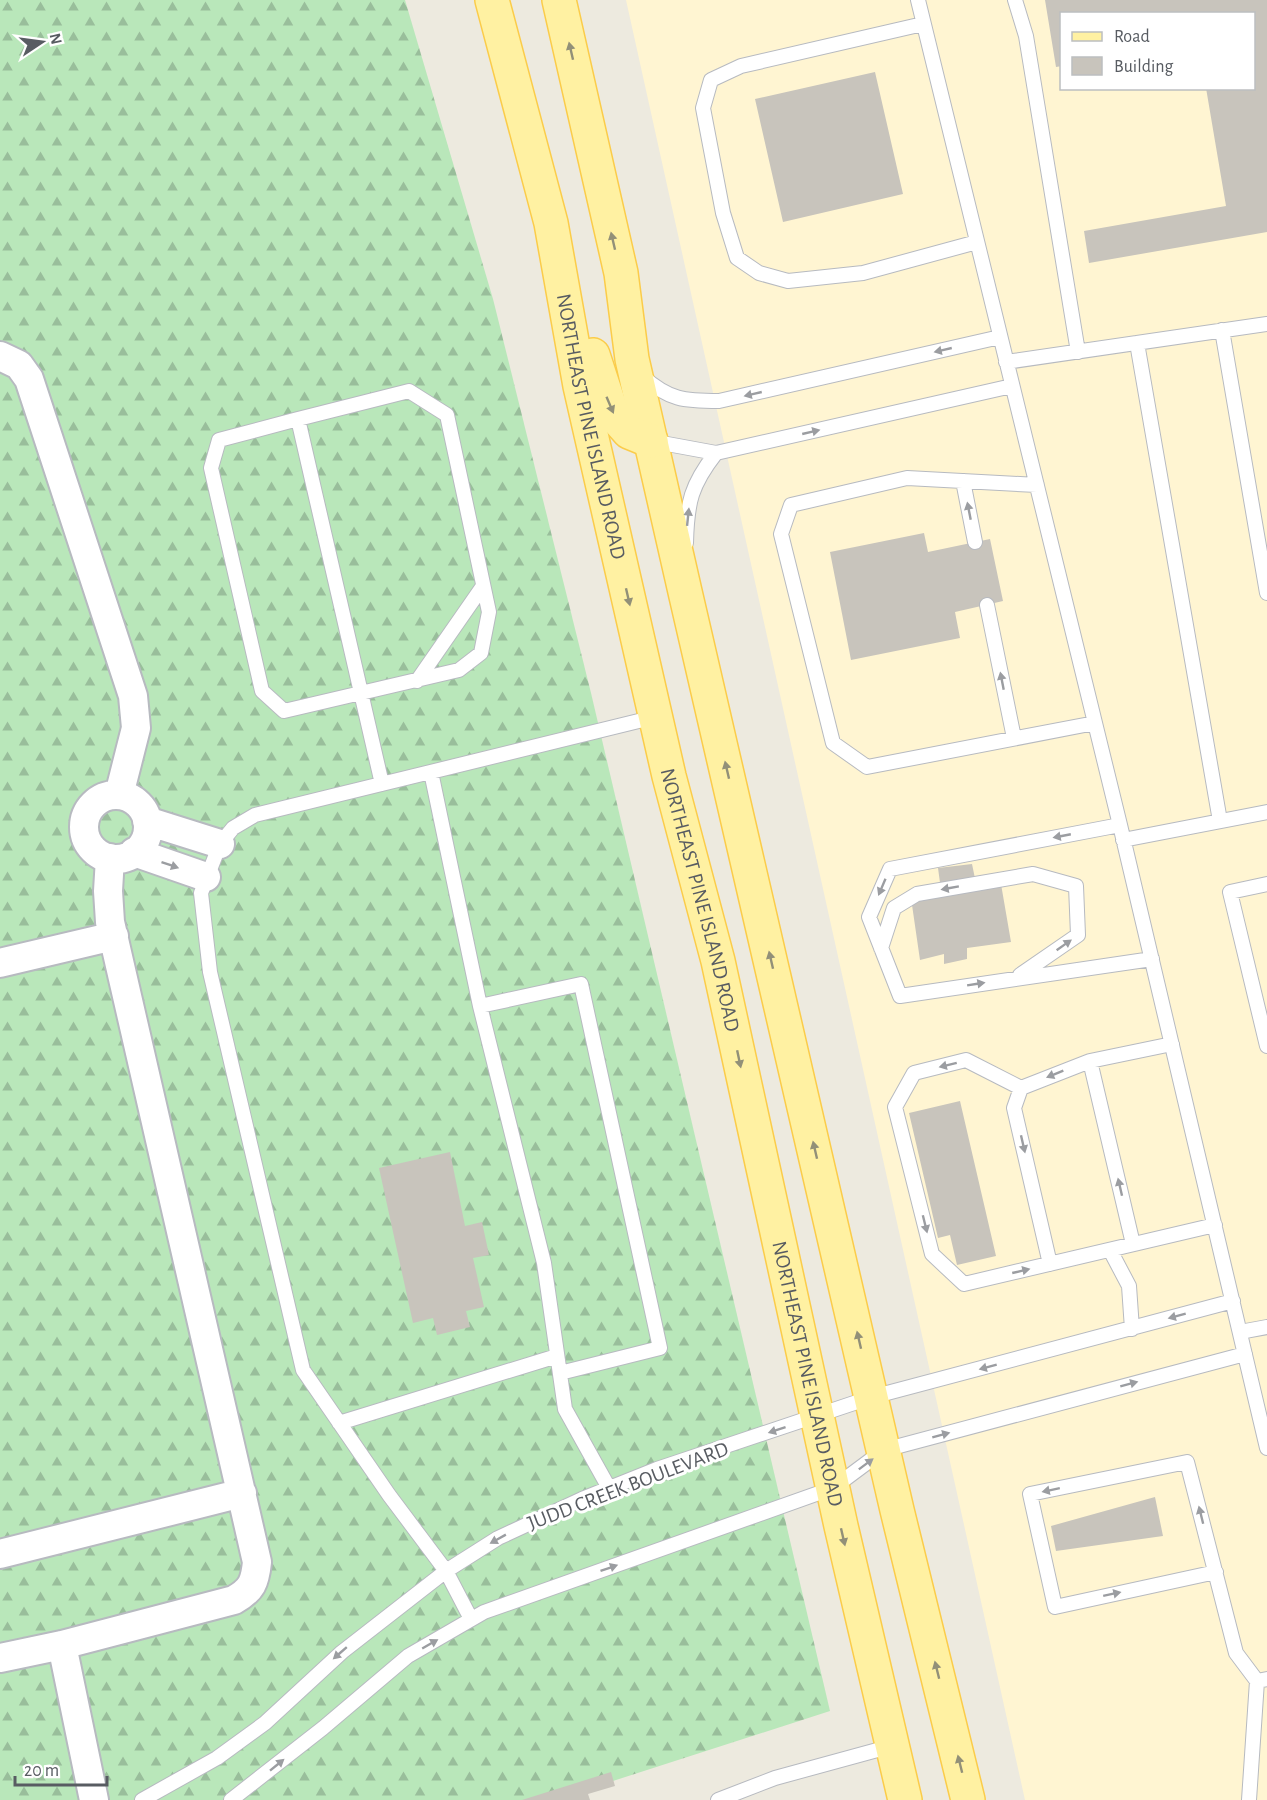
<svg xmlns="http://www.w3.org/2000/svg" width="1267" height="1800" viewBox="0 0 1267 1800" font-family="'Alegreya Sans',sans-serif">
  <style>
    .commercial { fill: #fff5d2; fill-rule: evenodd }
    .forest { fill: url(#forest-firs) }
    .building { fill: #c8c4bc }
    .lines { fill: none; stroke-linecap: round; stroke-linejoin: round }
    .lane-casing { stroke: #b7bac0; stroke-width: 16 }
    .street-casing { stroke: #b7bac0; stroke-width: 32 }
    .primary-casing { stroke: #fbcc4a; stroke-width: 36 }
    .lane { stroke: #fff; stroke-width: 14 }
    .street { stroke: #fff; stroke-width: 28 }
    .primary { stroke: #fff1a2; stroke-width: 33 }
    .oneway { fill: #929078 }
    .oneway2 { fill: #9b9da1 }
    .labels { text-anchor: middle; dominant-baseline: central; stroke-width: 6; stroke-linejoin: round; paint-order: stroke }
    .street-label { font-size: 21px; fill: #585c62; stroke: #fff }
  </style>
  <defs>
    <pattern id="forest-firs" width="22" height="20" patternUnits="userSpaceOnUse" patternTransform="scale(1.5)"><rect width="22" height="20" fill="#b9e7ba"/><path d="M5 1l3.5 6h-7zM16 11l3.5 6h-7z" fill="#99be9b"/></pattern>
  </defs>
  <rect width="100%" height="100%" fill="#edeadf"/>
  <path class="commercial" d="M 626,0 L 1267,0 L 1267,1800 L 1025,1800 ZM 1062,14 L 1254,14 L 1254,88 L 1062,88 Z"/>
  <path class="forest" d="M 0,0 L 405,0 L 493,299 L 591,693 L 830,1711 L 554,1800 L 0,1800 Z"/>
  <path class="building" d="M 1045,0 L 1267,0 L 1267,232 L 1089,263 L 1084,231 L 1226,206 L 1206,88 L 1254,88 L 1254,14 L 1062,14 L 1062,66 L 1056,67 Z
    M 875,72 L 903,194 L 783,222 L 755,99 Z
    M 924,533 L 928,552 L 990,539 L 1003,601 L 955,612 L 960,638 L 851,660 L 830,552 Z
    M 972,864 L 977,888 L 1001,884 L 1011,942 L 967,948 L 967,959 L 944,964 L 944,954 L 920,960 L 911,898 L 941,890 L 938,868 Z
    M 960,1101 L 996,1256 L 957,1265 L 950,1235 L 938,1238 L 909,1113 Z
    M 450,1152 L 465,1226 L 482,1222 L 489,1255 L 473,1258 L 484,1307 L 466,1311 L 470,1327 L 437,1335 L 433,1318 L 413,1323 L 379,1168 Z
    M 1155,1497 L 1163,1536 L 1056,1551 L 1051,1526 Z
    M 611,1772 L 615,1786 L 588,1794 L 590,1800 L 522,1800 Z"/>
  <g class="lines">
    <g class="lane-casing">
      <path id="lane" d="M 918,0 L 1120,825 L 1267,1448
        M 1015,0 L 1026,36 L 1078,352
        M 923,24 L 741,66 L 711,80 L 703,108 L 723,213 L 737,258 L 759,273 L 788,281 L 863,273 L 977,242
        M 1222,330 L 1267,593
        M 1137,343 L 1220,821
        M 1006,362 L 1267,324
        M 642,376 C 669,400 684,401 719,401 L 1000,337
        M 298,419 L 219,440 L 211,468 L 262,691 L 284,711 L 459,670 L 481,653 L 489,612 L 447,415 L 409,391 L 298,419 L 382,784
        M 651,441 L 716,453 L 1012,386
        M 963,481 L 975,542
        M 1037,485 L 907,478 L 791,505 L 781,534 L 833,743 L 867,767 L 1095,723
        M 686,543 C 687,502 691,485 716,453
        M 987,605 L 1014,738
        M 417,681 L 483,586
        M 431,772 L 480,1006 L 544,1263 L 565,1409 L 609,1488
        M 1120,825 L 890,869 L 869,917 L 900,996 L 1152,959
        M 1123,840 L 1267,812
        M 1267,884 L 1230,892 L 1267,1046
        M 881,948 L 894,908 L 917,894 L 1033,874 L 1076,886 L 1078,935 L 1020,975
        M 480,1006 L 581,984 L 660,1348 L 560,1373
        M 1172,1044 L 1090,1061 L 1021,1088 L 966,1060 L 914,1073 L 895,1107 L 932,1254 L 964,1284 L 1215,1225
        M 1090,1061 L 1133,1244
        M 1021,1088 L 1014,1108 L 1050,1264
        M 1110,1250 L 1129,1286 L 1132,1329
        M 1240,1332 L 1267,1327
        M 339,1423 L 557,1356
        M 1216,1572 L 1055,1607 L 1030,1494 L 1187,1462 L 1236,1653 L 1257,1681 L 1267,1679
        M 471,1619 L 446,1571 L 389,1495 L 303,1370 L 210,972 L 201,893 L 220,844 L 233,828 L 255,815 L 655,717
        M 142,1800 L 217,1758 L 265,1723 L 342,1652 L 446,1571 L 498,1538 L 582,1499 L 657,1469 L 872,1397 L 1233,1301
        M 231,1800 L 323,1728 L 408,1656 L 484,1612 L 833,1488 L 884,1450 L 1245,1354
        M 718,1800 L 775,1778 L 892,1746
        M 1249,1800 L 1257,1681"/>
    </g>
    <g class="street-casing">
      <path id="street" d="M 0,356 L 19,365 L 29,379 L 133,696 L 136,728 L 119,795
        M84 827a32 32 0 1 1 64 0a32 32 0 1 1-64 0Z
        M 147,821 L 220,844
        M 134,852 L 206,877
        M 0,963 L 114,936
        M 0,1554 L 242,1493
        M 62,1645 L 94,1800
        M 0,1658 L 62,1645 L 234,1600 C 252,1590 255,1582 257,1562 L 110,922 L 108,891 L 110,858"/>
    </g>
    <g class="primary-casing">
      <g id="primary">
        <path id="s1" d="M 492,0 L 551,223 L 580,386 L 669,776 L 718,961 L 841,1526 L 905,1800"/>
        <path d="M 559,0 L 621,273 L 632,359 L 686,596 L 897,1510 L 968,1800"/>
        <path d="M 593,355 L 612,413 L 629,432 L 651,441"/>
      </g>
    </g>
    <use href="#lane" class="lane"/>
    <use href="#street" class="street"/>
    <use href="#primary" class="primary"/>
  </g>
  <defs><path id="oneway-solid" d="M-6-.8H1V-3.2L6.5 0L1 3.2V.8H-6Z" transform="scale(1.5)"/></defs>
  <g class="oneway">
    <use href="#oneway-solid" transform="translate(571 51) rotate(-103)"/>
    <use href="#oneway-solid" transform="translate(613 241) rotate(-103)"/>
    <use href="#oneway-solid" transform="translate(610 405) rotate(67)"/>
    <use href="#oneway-solid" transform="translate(628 597) rotate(77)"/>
    <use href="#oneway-solid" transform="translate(727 770) rotate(-103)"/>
    <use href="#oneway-solid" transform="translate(771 960) rotate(-103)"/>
    <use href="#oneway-solid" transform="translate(739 1059) rotate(78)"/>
    <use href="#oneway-solid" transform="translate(815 1150) rotate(-103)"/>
    <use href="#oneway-solid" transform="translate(859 1340) rotate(-103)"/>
    <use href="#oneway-solid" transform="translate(843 1537) rotate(77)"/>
    <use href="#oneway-solid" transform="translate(937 1670) rotate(-104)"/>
    <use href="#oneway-solid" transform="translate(960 1764) rotate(-104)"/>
  </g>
  <g class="oneway2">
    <use href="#oneway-solid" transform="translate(943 350) rotate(167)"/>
    <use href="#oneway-solid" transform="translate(753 394) rotate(167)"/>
    <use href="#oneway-solid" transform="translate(811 432) rotate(-13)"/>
    <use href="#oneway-solid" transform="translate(969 511) rotate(-101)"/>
    <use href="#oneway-solid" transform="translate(688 517) rotate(-84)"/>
    <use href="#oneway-solid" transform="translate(1002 681) rotate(-101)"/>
    <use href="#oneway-solid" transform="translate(1062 836) rotate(169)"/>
    <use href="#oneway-solid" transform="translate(170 865) rotate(19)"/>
    <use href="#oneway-solid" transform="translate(882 887) rotate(113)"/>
    <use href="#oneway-solid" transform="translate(950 888) rotate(170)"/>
    <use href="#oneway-solid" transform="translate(1064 945) rotate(-35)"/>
    <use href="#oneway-solid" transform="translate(976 984) rotate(-9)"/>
    <use href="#oneway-solid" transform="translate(948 1065) rotate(166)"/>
    <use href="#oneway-solid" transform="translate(1055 1074) rotate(158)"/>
    <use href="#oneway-solid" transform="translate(1023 1144) rotate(77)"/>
    <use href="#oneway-solid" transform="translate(1120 1187) rotate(-103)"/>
    <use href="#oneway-solid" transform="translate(925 1224) rotate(76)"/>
    <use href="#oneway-solid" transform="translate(1021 1271) rotate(-13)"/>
    <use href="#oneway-solid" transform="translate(1177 1316) rotate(165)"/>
    <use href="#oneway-solid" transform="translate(988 1367) rotate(165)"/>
    <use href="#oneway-solid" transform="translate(1129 1384) rotate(-15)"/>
    <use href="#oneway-solid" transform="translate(777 1430) rotate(162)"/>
    <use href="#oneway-solid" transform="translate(941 1435) rotate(-15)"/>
    <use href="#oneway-solid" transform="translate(866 1464) rotate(-37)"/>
    <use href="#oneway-solid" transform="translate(1051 1490) rotate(168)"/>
    <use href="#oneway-solid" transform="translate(1201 1515) rotate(-104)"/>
    <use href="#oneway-solid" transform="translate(498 1539) rotate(151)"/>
    <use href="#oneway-solid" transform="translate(609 1568) rotate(-19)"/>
    <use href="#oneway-solid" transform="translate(1112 1594) rotate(-12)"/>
    <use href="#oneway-solid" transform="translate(430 1644) rotate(-30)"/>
    <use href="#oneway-solid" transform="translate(340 1653) rotate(139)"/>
    <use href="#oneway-solid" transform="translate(277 1765) rotate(-39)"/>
  </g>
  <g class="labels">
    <g class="street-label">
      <text stroke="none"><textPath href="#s1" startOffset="438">NORTHEAST PINE ISLAND ROAD</textPath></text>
      <text stroke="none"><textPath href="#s1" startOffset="924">NORTHEAST PINE ISLAND ROAD</textPath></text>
      <text stroke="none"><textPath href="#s1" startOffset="1410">NORTHEAST PINE ISLAND ROAD</textPath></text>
      <text transform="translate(628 1486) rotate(-21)">JUDD CREEK BOULEVARD</text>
    </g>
  </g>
  <rect x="1060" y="12" width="195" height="78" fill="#ffffff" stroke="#bcbec0" stroke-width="1.5"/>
  <rect x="1072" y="32" width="30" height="9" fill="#fff1a2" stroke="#bcbec0" stroke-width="1.5"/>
  <text x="1114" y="42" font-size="18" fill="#585c62">Road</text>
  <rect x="1072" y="57" width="30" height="18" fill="#c8c4bc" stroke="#bcbec0" stroke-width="1.5"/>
  <text x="1114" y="72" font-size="18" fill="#585c62">Building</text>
  <g transform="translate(42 42) rotate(77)" stroke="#ffffff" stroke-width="4.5" paint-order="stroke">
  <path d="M0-4.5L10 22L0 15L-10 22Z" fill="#585c62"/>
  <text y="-9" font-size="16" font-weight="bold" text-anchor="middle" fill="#585c62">N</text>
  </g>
  <path d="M15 1776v9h92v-9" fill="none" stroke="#585c62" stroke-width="3"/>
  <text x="24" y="1776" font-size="18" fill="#585c62" stroke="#ffffff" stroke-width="4.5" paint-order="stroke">20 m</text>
</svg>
